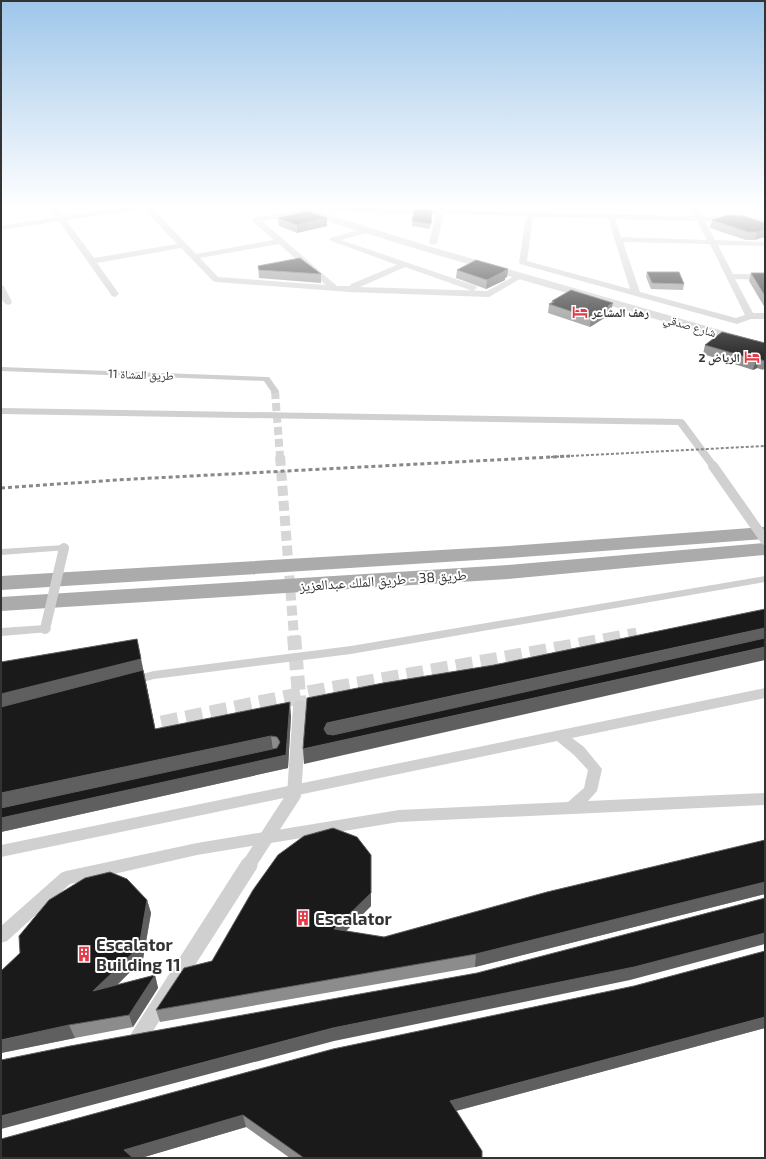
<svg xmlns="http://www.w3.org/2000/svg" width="766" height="1159" viewBox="0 0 766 1159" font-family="'Exo 2','Noto Naskh Arabic',sans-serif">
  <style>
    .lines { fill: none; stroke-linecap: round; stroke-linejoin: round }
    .pedestrian-tunnel-far2 { stroke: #d6d6d6; stroke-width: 8; stroke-dasharray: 8 4; stroke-linecap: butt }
    .pedestrian-tunnel-far1 { stroke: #d6d6d6; stroke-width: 10; stroke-dasharray: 10 5; stroke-linecap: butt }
    .pedestrian-tunnel { stroke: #d6d6d6; stroke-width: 14; stroke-dasharray: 14 6; stroke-linecap: butt }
    .minor-tunnel-far1 { stroke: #d6d6d6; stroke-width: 14; stroke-dasharray: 14 6; stroke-linecap: butt }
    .minor-tunnel { stroke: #d6d6d6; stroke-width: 17; stroke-dasharray: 17 8; stroke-linecap: butt }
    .pedestrian { fill: #d0d0d0; fill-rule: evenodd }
    .minor { fill: #d0d0d0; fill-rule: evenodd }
    .tertiary { fill: #d0d0d0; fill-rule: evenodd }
    .primary { fill: #ababab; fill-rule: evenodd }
    .rail-far1 { stroke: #888; stroke-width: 2; stroke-dasharray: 3 2; stroke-linecap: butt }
    .rail { stroke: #888; stroke-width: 3; stroke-dasharray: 4 3; stroke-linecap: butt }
    .pedestrian-bridge-far2 { stroke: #d0d0d0; stroke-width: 10 }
    .pedestrian-bridge-far1 { stroke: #d0d0d0; stroke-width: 14 }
    .pedestrian-bridge { stroke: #d0d0d0; stroke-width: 17 }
    .wall { fill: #8c8c8c }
    .shaded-wall { fill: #5f5f5f }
    .building { fill: #1a1a1a; stroke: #5f5f5f }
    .labels { text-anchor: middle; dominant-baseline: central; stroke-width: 4; stroke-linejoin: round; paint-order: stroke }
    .far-poi-label { font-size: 12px; font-weight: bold; fill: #333; stroke: #fff; text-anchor: start }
    .far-street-label { font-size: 12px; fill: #333; stroke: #fff }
    .street-label { font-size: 14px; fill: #333; stroke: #fff }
    .near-poi-label { font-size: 17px; font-weight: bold; fill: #333; stroke: #fff; text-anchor: start }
  </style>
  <rect width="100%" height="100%" fill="#fff"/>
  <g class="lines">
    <path class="pedestrian-tunnel-far2" d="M 275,391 L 280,457"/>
    <path class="pedestrian-tunnel-far1" d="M 280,456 L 294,637"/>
    <path class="pedestrian-tunnel" d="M 294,636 L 300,707"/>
    <path class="minor-tunnel-far1" d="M 633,637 L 637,636"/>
    <path class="minor-tunnel" d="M 137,729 L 313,693 L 637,636"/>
    <path class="pedestrian" d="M 1,367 L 266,377 L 269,377 L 279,391 L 275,393 L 272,393 L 264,381 L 1,371 Z
      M 1,408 L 681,419 L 684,420 L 718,466 L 716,468 L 710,468 L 678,425 L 1,414 Z
      M 64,545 L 69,548 L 68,550 L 1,555 L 1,549 Z
      M 765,576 L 765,582 L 351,654 L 154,679 L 131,685 L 127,684 L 125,681 L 127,678 L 154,671 L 351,646 Z
      M 45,625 L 49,626 L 51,629 L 49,632 L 1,636 L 1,628 Z
      M 765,688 L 765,698 L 572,738 L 584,747 L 602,769 L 597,791 L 588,801 L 765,793 L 765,805 L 399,822 L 197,855 L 70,884 L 7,941 L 1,943 L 1,926 L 61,873 L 66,871 L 197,843 L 399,810 L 568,802 L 584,788 L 588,770 L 574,755 L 557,741 L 1,857 L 1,845 Z"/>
    <path class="minor" d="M 49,206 L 56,206 L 63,216 L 131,206 L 150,206 L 196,254 L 274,240 L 253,222 L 253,218 L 307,209 L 307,213 L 262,221 L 337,286 L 350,286 L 351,284 L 397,265 L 329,240 L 330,238 L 366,228 L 369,228 L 369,232 L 341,240 L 476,286 L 477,288 L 473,291 L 470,290 L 405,267 L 360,287 L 487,291 L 518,274 L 521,273 L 525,276 L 489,297 L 349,292 L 216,282 L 213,281 L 181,248 L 97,263 L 119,294 L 115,297 L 112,296 L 59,221 L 1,230 L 1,226 L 56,217 ZM 144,209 L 177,244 L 94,258 L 66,220 ZM 279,244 L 326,285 L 218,277 L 200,258 Z
      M 438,206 L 446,206 L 445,210 L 695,216 L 690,206 L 697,206 L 702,216 L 765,218 L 765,222 L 705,221 L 715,240 L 765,242 L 765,246 L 718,245 L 733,274 L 765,274 L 765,280 L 735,279 L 753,313 L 765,313 L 765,319 L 751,319 L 737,324 L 520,264 L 519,262 L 526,216 L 444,214 L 437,243 L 433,245 L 429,243 L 436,214 L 318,211 L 314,209 L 318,207 L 437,210 ZM 533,217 L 608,218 L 630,289 L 527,261 ZM 615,219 L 697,221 L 707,240 L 621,237 ZM 623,242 L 710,244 L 745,315 L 736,318 L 640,292 Z
      M 1,285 L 4,286 L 12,302 L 11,304 L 8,305 C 0,303 1,292 1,285 Z"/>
    <path class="tertiary" d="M 289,206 L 301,206 L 428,246 L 765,343 L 765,351 L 420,250 L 301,213 Z"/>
    <path class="primary" d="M 765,527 L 765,539 L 509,558 L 1,590 L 1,576 L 509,546 Z
      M 765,543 L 765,555 L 508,579 L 1,611 L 1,597 L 508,565 Z"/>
    <path class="rail-far1" d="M 551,457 L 765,446"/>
    <path class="rail" d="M 1,488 L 116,480 L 570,456"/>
    <path class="pedestrian-bridge-far2" d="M 713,466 L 765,540
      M 45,629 L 64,548"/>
    <path class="pedestrian-bridge-far1" d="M 248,866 L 294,795 L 300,707"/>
    <path class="pedestrian-bridge" d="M 139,1037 L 249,865"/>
  </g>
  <path class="wall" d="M 432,215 L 430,229 L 412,226 L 412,221 Z
    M 278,218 L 327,226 L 297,233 L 279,226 Z
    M 712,220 L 765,223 L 755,240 L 746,240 L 710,228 Z
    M 258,266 L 321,274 L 321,283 L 259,278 Z
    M 508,269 L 507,277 L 505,278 L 505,280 L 486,289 L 456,278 L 457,270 Z
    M 647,272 L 684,284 L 683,290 L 651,289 L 646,277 Z
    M 751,273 L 765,273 L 765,308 L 749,281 Z
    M 552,301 L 611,311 L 609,313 L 609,315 L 590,327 L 548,313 L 549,304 L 551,303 Z
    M 765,343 L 765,367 L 763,370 L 757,368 L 753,370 L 703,354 L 705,345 Z
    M 1,662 L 144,672 L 155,729 L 291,716 L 288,768 L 1,832 Z
    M 765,840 L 765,894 L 475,967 L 160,1022 L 156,1010 L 212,961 L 371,906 L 346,931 L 384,937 Z
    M 147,900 L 151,913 L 143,959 L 117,985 L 155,975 L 158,988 L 133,1027 L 75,1038 L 1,1053 Z
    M 765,951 L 765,1028 L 456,1111 L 482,1158 L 290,1158 L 246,1127 L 141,1158 L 1,1158 L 634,986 Z"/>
  <path class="shaded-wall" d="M 327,218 L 327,226 L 297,233 L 297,225 Z
    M 765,230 L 765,237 L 755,240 L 757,232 Z
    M 508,269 L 507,277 L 505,278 L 505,280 L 486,289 L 487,280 Z
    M 613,303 L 611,311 L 609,313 L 609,315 L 590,327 L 591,318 L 608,306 Z
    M 759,359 L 757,368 L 753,370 L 756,360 Z
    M 765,628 L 765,641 L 325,744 L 324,729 L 327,723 Z
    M 137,639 L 158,742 L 1,708 L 1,694 Z
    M 765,647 L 765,660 L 304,764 L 303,749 Z
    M 290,702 L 291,716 L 288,768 L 1,832 L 1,818 L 286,755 Z
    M 271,736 L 273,750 L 1,808 L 1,793 Z
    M 371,855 L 371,906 L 335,942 L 334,929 Z
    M 765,882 L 765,894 L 475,967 L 476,954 Z
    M 147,900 L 151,913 L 143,959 L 98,1004 L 93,991 Z
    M 765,933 L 765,944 L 630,980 L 334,1041 L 1,1129 L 1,1116 L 333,1028 Z
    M 155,975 L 158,988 L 133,1027 L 129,1015 Z
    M 765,1017 L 765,1028 L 448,1113 L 450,1101 Z
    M 69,1025 L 75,1038 L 1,1053 L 1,1040 Z
    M 243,1115 L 246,1127 L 141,1158 L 127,1158 L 124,1150 Z"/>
  <path class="building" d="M 414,210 L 432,210 L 431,224 L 412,221 Z
    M 307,211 L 327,218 L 297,225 L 278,218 Z
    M 728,215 L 743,216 L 765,223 L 765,230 L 757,232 L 748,232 L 712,220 Z
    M 300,258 L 321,274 L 259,270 L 258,266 Z
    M 476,260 L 508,269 L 504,271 L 505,271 L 487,280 L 457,270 Z
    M 647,272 L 679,272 L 684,284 L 652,283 Z
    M 751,273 L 765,273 L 765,296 Z
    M 571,290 L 613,303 L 608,306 L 610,306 L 591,318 L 549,304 L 554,302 L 552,301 Z
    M 722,332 L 765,343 L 765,361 L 759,359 L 756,360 L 705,345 Z
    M 765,609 L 765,628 L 327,723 L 324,729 L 327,734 L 333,735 L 765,638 L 765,647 L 303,749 L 307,698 L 383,683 L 494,665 Z
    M 137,639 L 141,659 L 1,694 L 1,662 Z
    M 143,670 L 155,729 L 290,702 L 286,755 L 1,818 L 1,808 L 277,748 L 280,742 L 277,737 L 271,736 L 1,793 L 1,707 Z
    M 333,828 L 357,837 L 371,855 L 371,893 L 334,929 L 384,937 L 547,892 L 765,840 L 765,882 L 476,954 L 156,1010 L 184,968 L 212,961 L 253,890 L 278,855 L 304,836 Z
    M 110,872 L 127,879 L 147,900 L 139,947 L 93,991 L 155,975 L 129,1015 L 69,1025 L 1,1040 L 1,971 L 20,953 L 19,936 L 49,900 L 85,878 Z
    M 765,898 L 765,933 L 634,967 L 333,1028 L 1,1116 L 1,1060 L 70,1046 L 477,973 Z
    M 765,951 L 765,1017 L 450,1101 L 482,1151 L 482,1158 L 304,1158 L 243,1115 L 124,1150 L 133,1158 L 1,1158 L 1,1139 L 333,1049 L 634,986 Z"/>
  <linearGradient id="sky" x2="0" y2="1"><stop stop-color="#9ec6ea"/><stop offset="0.56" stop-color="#fff"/><stop offset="1" stop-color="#fff" stop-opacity="0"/></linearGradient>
  <rect width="766" height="369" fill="url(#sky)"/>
  <defs>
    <g id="hotel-bare" transform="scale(1.2)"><path d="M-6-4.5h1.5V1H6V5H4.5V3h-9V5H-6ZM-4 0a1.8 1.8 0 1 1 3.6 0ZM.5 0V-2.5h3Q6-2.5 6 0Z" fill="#e63946" stroke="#fff" stroke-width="2.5" paint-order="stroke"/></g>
    <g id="building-bare" transform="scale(1.2)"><path d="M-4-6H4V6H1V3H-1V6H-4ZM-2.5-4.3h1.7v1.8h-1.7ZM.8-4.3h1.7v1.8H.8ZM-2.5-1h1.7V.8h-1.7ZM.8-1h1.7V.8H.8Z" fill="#e63946" stroke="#fff" stroke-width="2.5" paint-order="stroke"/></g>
  </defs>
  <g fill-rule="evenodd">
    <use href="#hotel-bare" x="580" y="312"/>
    <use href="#hotel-bare" x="752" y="357"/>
    <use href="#building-bare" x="303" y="918"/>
    <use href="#building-bare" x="84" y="954"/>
  </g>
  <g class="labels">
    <g class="far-poi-label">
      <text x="592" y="312">رهف المشاعر</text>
      <text x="740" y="357" text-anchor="end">الرياض 2</text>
    </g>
    <g class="far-street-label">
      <text transform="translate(690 325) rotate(16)">شارع صدقي</text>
      <text transform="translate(141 374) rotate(2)">طريق المشاة 11</text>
    </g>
    <g class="street-label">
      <text transform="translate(383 580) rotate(-4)">طريق 38 - طريق الملك عبدالعزيز</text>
    </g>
    <g class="near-poi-label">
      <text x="315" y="918">Escalator</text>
      <text x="96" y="944">Escalator<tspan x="96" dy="20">Building 11</tspan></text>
    </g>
  </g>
  <rect width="766" height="1159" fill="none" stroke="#333333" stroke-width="4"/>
</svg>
